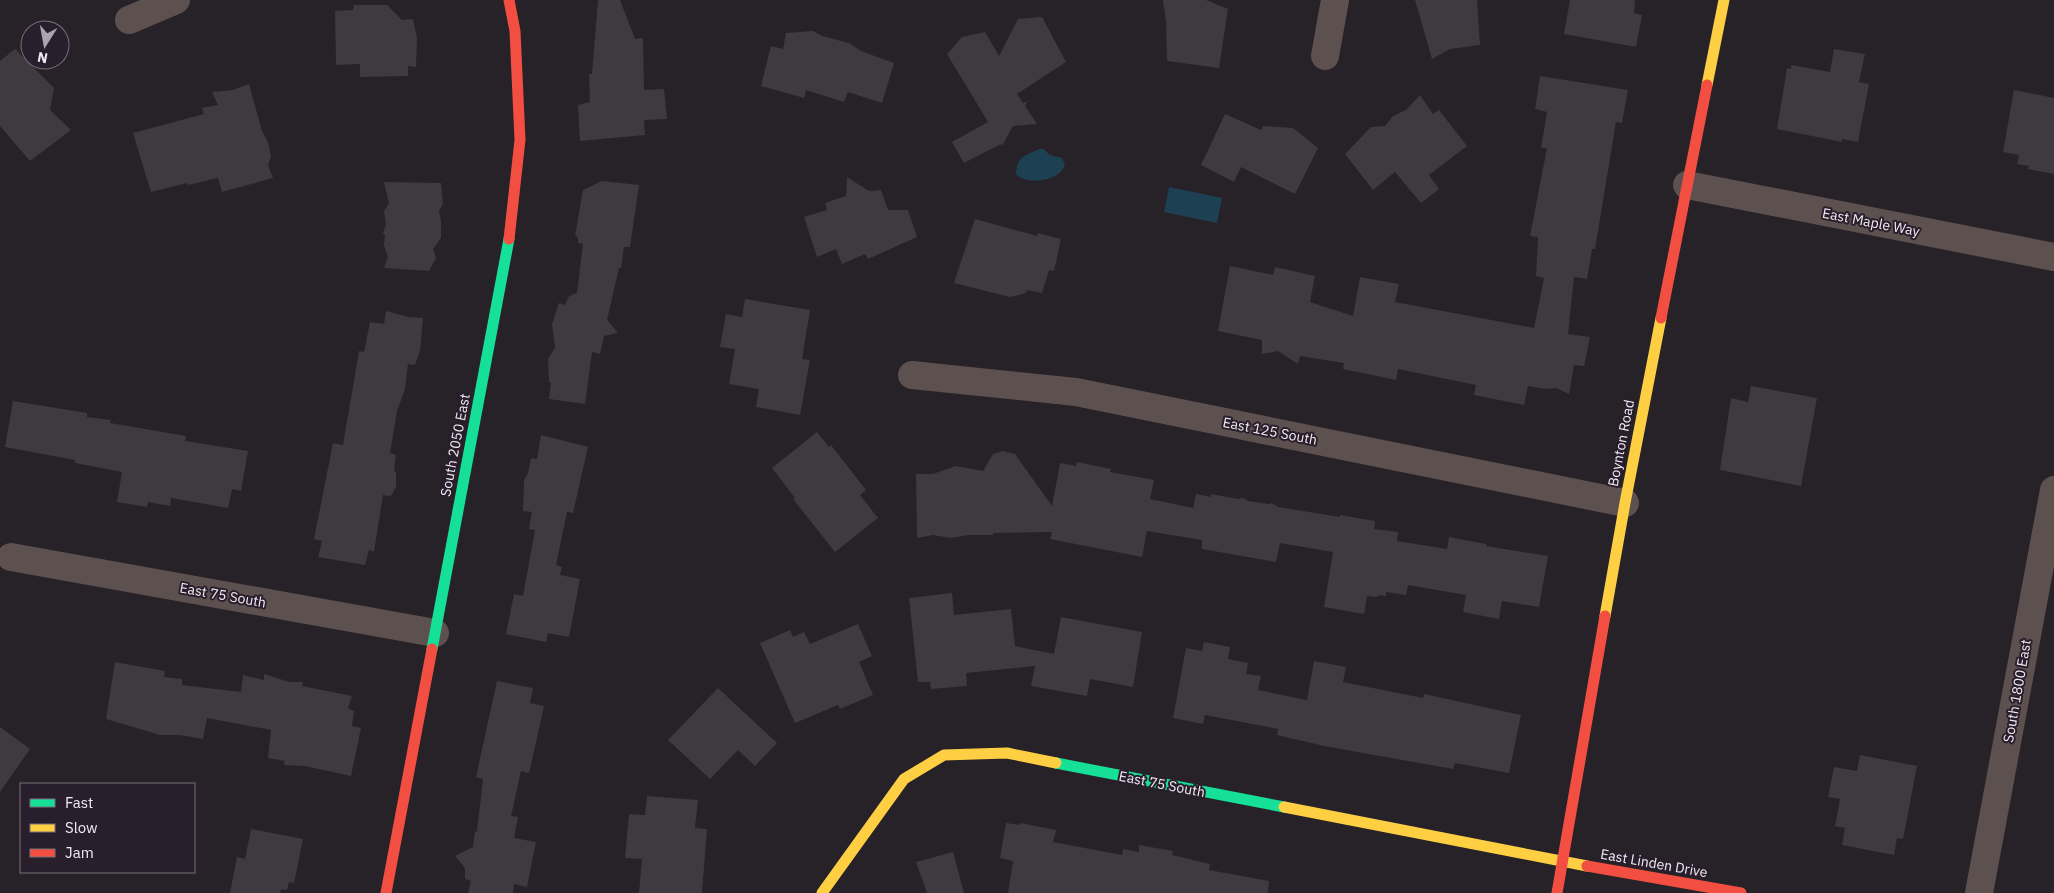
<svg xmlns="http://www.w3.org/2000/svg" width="2054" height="893" viewBox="0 0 2054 893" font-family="'IBM Plex Sans',sans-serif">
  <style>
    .water { fill: #1d4153 }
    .building { fill: #3f3a40 }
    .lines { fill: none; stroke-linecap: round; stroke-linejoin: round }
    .street { stroke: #5d514f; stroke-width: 28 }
    .fast { stroke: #16e098; stroke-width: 11 }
    .slow { stroke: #ffcf43; stroke-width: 11 }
    .jam { stroke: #f24e42; stroke-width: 11 }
    .labels { text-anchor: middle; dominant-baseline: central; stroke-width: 4; stroke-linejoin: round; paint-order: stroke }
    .street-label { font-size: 14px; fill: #f2ebf4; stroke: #291e2b }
  </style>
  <rect width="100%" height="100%" fill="#272128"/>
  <path class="water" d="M 1039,149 L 1043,149 L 1050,155 L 1062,158 L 1065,165 C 1060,181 1027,186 1016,174 C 1017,156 1025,156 1039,149 Z
    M 1169,187 L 1222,198 L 1217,223 L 1164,212 Z"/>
  <path class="building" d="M 598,0 L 620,0 L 635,39 L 643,38 L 644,90 L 664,89 L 667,119 L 644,120 L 645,135 L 580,141 L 578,105 L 590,102 L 589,74 L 592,74 Z
    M 1163,0 L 1206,0 L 1228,9 L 1219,68 L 1167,61 L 1166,22 Z
    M 1415,0 L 1477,0 L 1480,45 L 1450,49 L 1432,59 Z
    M 1570,0 L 1635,0 L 1634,13 L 1642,15 L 1636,47 L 1564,34 Z
    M 354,5 L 387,5 L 402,20 L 413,19 L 417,39 L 416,67 L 408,66 L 408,76 L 360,77 L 360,64 L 336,65 L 335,11 L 353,10 Z
    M 1042,17 L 1066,62 L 1017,94 L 1023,103 L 1028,101 L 1025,106 L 1037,124 L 1013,126 L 1002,146 L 1001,144 L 964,163 L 952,142 L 988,122 L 947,54 L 962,37 L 985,32 L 999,56 L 1018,19 Z
    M 813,31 L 822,36 L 849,43 L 861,51 L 894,63 L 882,103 L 848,92 L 844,102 L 806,90 L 804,98 L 761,86 L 771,46 L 783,49 L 786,33 Z
    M 15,49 L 54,88 L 50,110 L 71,130 L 30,161 L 0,126 L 0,61 Z
    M 1834,49 L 1865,54 L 1859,82 L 1869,84 L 1858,142 L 1842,139 L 1842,142 L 1777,129 L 1787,68 L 1791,69 L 1791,65 L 1830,72 Z
    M 1540,76 L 1628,90 L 1622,123 L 1616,122 L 1595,249 L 1592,249 L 1587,279 L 1574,277 L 1568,334 L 1590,337 L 1584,366 L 1574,365 L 1569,394 L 1556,388 L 1546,389 L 1528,386 L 1524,405 L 1474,395 L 1476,385 L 1398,369 L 1396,380 L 1343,369 L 1344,363 L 1300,356 L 1298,364 L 1278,351 L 1262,354 L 1262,340 L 1218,331 L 1230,266 L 1273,275 L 1275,267 L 1315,276 L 1310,302 L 1353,316 L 1360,277 L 1399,284 L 1395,302 L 1534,328 L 1544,278 L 1536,276 L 1538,237 L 1530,236 L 1547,148 L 1541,148 L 1547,112 L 1535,109 Z
    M 249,84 L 262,131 L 268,142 L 271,156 L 268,165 L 273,178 L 222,192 L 218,178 L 188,185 L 187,183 L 151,192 L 133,133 L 204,114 L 202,108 L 218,105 L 212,92 L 233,90 Z
    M 2014,90 L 2054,98 L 2054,174 L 2028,169 L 2029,166 L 2017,164 L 2019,155 L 2003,152 Z
    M 1420,95 L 1433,114 L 1439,110 L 1467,146 L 1429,175 L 1439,189 L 1421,203 L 1395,172 L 1373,190 L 1345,154 L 1371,127 L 1385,126 L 1393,116 L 1406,110 Z
    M 1225,114 L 1261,130 L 1263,126 L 1293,128 L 1318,148 L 1295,194 L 1241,167 L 1234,182 L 1201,165 Z
    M 847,177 L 869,191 L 881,190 L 888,210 L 908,210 L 917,237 L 868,259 L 865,254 L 842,264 L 836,249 L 817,257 L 804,217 L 827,210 L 825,203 L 846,196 Z
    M 602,181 L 639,185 L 630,247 L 624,247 L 621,268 L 619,268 L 607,320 L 618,333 L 604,336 L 600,354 L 592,352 L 585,404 L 549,399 L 551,383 L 549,382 L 548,359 L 555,348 L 552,324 L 559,303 L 565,305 L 569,296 L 577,293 L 583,244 L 578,243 L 578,237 L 575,236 L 583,190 Z
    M 384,182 L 441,183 L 443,204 L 439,211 L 441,221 L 441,238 L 433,249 L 436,258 L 429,271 L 384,268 L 388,257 L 384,245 L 385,235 L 383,233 L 386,225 L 384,211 L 389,203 Z
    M 975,219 L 1037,236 L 1038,233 L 1061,239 L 1054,271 L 1049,270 L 1042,293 L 1027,290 L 1026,293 L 1010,297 L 954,283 Z
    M 745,299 L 810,310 L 802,359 L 810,360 L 800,415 L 756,407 L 759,389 L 729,384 L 735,349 L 720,347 L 726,314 L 742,317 Z
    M 386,311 L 409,317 L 423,318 L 420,351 L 415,365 L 408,364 L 405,389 L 397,411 L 390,453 L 396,455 L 394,471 L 396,472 L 396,487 L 391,496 L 383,495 L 374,552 L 369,550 L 365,565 L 318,557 L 322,541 L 314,539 L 333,443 L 343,445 L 359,351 L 364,352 L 370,322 L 384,324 Z
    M 1751,386 L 1817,398 L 1801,486 L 1720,470 L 1731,398 L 1748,402 Z
    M 13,401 L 87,413 L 87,417 L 111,420 L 110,423 L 186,436 L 185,441 L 248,451 L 241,491 L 232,489 L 228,508 L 171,498 L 170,506 L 148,502 L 147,507 L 117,502 L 122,472 L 75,463 L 75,460 L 5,447 Z
    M 817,432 L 829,447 L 831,445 L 866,490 L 860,495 L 878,518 L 835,552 L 793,499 L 795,498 L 772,468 Z
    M 541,435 L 588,447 L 573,513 L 567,512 L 556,565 L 562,567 L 560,575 L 580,579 L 569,637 L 548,633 L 546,642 L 506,634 L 514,594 L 523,596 L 535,530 L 529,529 L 532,512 L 523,511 L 524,480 L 528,473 L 531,458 L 537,459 Z
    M 1003,451 L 1015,454 L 1052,506 L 1060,463 L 1076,466 L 1077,462 L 1111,469 L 1110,472 L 1154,480 L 1150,499 L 1193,508 L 1196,494 L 1211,497 L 1211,494 L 1238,499 L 1243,498 L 1248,501 L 1268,504 L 1272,503 L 1278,507 L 1340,517 L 1340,515 L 1375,521 L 1374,529 L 1398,532 L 1397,541 L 1447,549 L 1449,537 L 1486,544 L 1486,546 L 1548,556 L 1539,607 L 1502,601 L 1499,619 L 1463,612 L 1466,595 L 1408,585 L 1406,595 L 1386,592 L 1386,596 L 1378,595 L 1378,597 L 1367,596 L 1364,614 L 1324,607 L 1333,552 L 1280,543 L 1276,562 L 1202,549 L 1202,540 L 1147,531 L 1142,557 L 1050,539 L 1052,532 L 993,533 L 993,535 L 969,535 L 950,538 L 933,535 L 917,538 L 916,474 L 933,474 L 956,466 L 983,471 L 993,454 Z
    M 952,593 L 954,615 L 1011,609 L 1015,646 L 1054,654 L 1061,617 L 1142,632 L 1133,687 L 1090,679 L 1087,696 L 1031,686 L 1035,666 L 966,673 L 967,686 L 931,689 L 930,682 L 918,682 L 909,598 Z
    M 858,624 L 872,656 L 859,662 L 873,695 L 840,709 L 838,705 L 795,723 L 760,643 L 790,630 L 793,637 L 804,632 L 810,644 Z
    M 1204,642 L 1230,647 L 1228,659 L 1248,663 L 1246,674 L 1261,676 L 1258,690 L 1307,700 L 1314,661 L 1346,667 L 1343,682 L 1423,698 L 1424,694 L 1521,715 L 1509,773 L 1455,763 L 1453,769 L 1324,746 L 1277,735 L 1278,729 L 1205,715 L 1203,724 L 1173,718 L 1186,648 L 1202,651 Z
    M 115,662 L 165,671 L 164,677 L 182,679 L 182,685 L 241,692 L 243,675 L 264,680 L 264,674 L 289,682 L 303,682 L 302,686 L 352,696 L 348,708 L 354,711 L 352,726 L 361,728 L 351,776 L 305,766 L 284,765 L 285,761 L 268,758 L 271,730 L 207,718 L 203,739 L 180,735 L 160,735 L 106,719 Z
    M 497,681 L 533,688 L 530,703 L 544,706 L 529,773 L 521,771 L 511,816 L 518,817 L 514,838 L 536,842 L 527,887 L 514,884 L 513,893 L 468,893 L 471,881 L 465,879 L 465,868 L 455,856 L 473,847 L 475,831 L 477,832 L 483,779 L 476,777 Z
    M 718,688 L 777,743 L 755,766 L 738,750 L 710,779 L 668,740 Z
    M 0,727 L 30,749 L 0,792 Z
    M 1860,755 L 1917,766 L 1903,839 L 1897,838 L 1894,855 L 1842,845 L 1845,828 L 1835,826 L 1840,799 L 1828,797 L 1834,767 L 1857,771 Z
    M 647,796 L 698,800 L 695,828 L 707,829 L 702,893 L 639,893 L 642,859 L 625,858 L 629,814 L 645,815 Z
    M 1006,823 L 1020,825 L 1020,823 L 1056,830 L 1053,842 L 1122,855 L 1123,849 L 1139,852 L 1139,845 L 1173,851 L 1172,855 L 1210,864 L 1209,870 L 1269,881 L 1268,893 L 1008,893 L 1013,861 L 1000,858 Z
    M 251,829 L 303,839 L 294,883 L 289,882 L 287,890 L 281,889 L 280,893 L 230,893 L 237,857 L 245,859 Z
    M 953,852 L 964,893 L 927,893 L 916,862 Z"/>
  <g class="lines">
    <path class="street" d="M 129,20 L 176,0
      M 1325,56 L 1335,0
      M 1687,185 L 2054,257
      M 912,375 L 1076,392 L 1625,503
      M 11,557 L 435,633
      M 1979,893 L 2054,490"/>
    <path class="fast" d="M 432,649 L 509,239
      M 1056,763 L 1284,807"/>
    <path class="slow" d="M 1707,85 L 1724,0
      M 1605,616 L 1625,503 L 1661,318
      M 1284,807 L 1587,866
      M 822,893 L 904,779 L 944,755 L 1007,753 L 1056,763"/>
    <path class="jam" d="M 509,239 L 520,140 L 515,31 L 509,0
      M 1661,318 L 1707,85
      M 1587,866 L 1741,893
      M 386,893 L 432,649
      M 1557,893 L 1605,616"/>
  </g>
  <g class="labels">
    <g class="street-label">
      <text transform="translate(1871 222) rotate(11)">East Maple Way</text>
      <text transform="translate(1270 431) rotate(11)">East 125 South</text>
      <text transform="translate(1621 443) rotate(-79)">Boynton Road</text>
      <text transform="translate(455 445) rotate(-79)">South 2050 East</text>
      <text transform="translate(223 595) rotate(10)">East 75 South</text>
      <text transform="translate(2017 691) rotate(-80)">South 1800 East</text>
      <text transform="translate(1162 784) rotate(11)">East 75 South</text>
      <text transform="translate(1654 863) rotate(10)">East Linden Drive</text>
    </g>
  </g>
  <rect x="20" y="783" width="175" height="90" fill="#291e2b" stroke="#79707b"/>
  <rect x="30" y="799" width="25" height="8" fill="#16e098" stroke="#79707b"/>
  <text x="65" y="808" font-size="15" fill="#f2ebf4">Fast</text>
  <rect x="30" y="824" width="25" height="8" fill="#ffcf43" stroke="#79707b"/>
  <text x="65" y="833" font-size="15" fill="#f2ebf4">Slow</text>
  <rect x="30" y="849" width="25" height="8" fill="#f24e42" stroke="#79707b"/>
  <text x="65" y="858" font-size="15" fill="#f2ebf4">Jam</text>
  <g transform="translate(45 45) rotate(191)"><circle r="24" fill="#291e2b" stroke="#79707b"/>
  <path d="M0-4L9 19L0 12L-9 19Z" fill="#aba4ad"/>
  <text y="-8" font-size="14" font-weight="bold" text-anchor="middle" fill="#f2ebf4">N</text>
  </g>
</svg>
